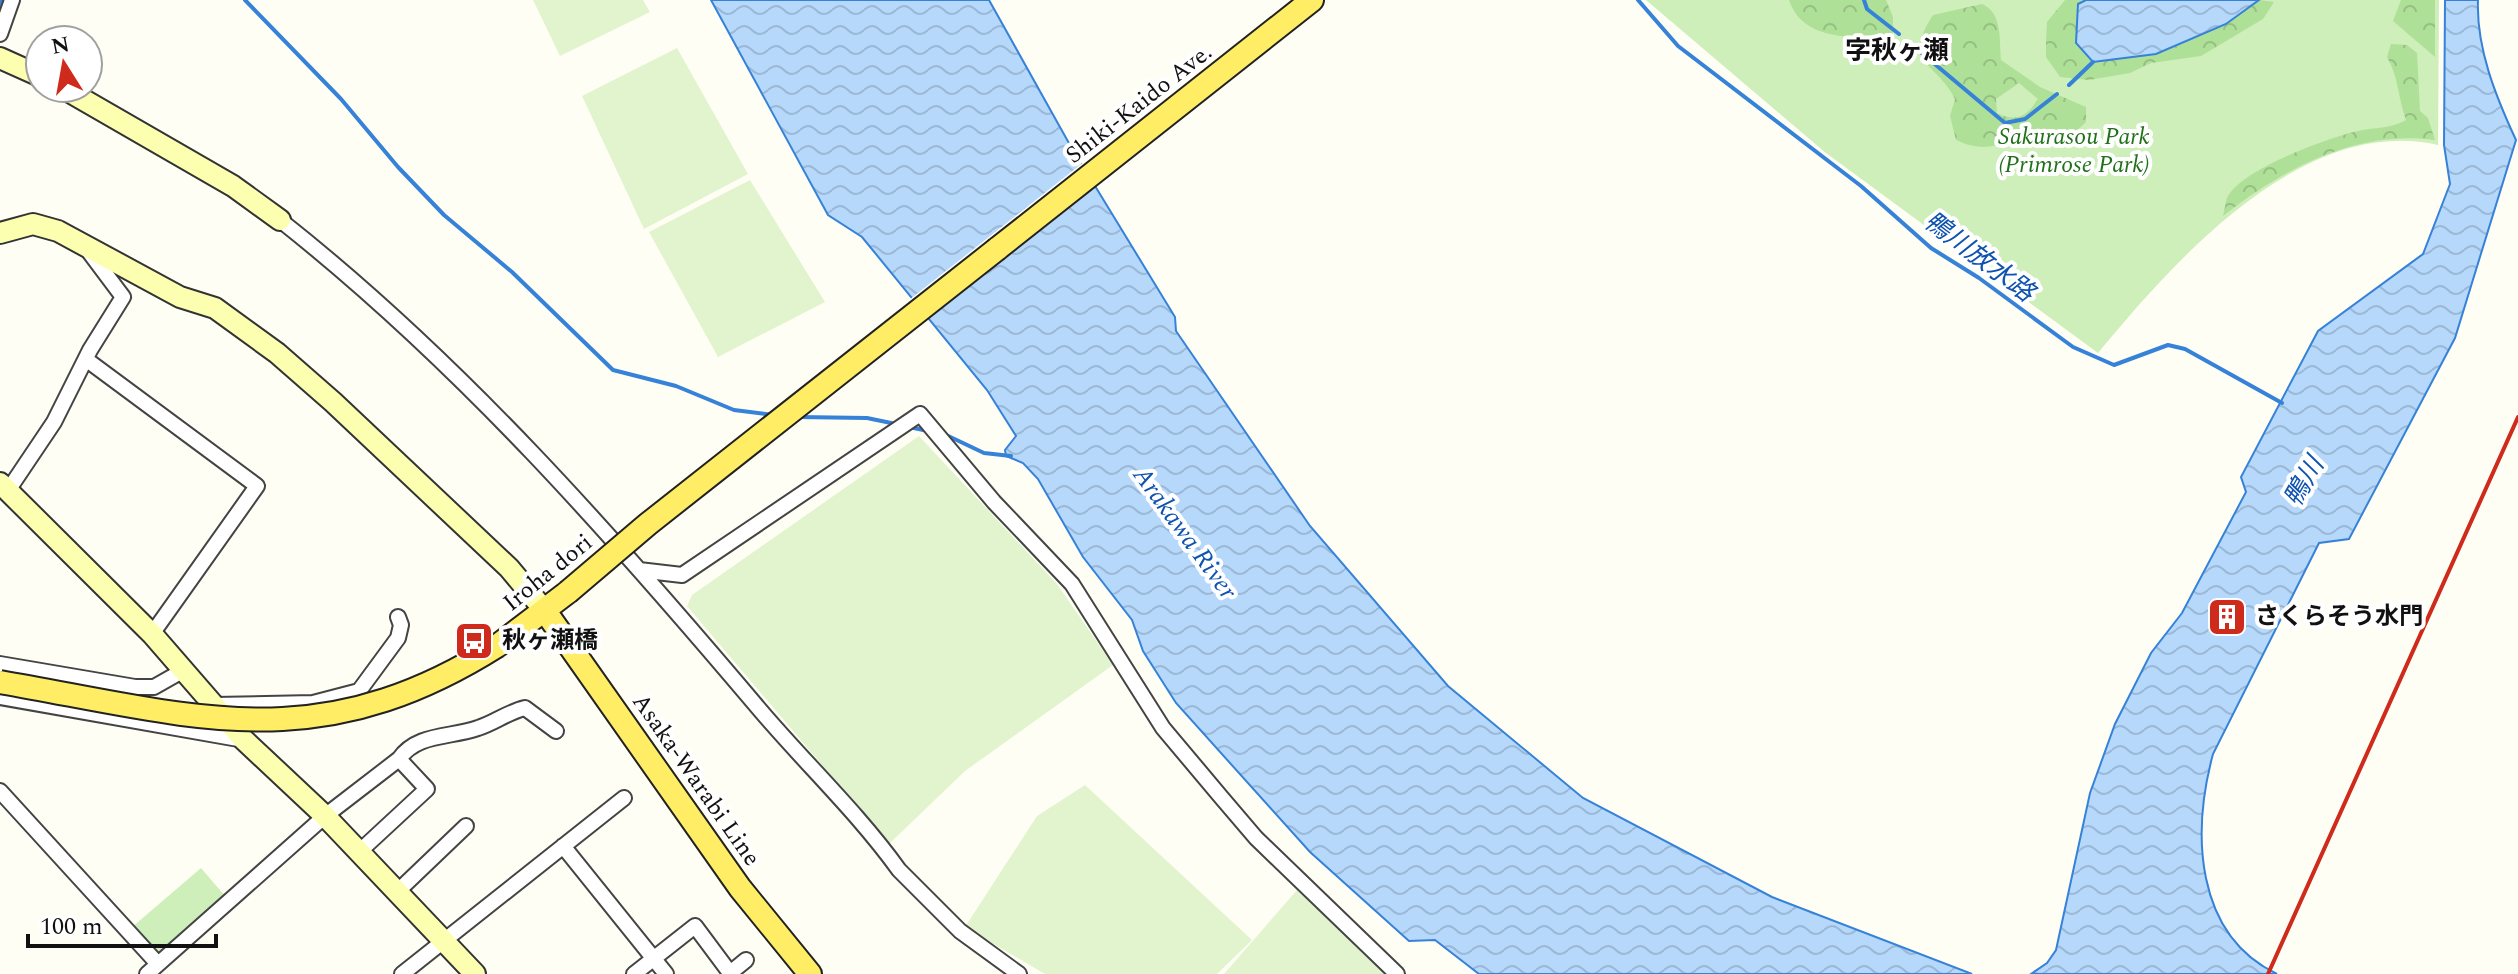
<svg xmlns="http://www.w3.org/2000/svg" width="2518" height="974" viewBox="0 0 2518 974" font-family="Spectral,'Noto Sans JP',serif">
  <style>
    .grass { fill: #ceeeba }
    .forest { fill: url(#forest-crowns); fill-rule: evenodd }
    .pitch { fill: #e1f4cd }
    .water { fill: url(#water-waves); stroke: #3682d8; stroke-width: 2 }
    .pier { fill: #fffef5 }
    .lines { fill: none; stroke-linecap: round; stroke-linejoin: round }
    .stream { stroke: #3682d8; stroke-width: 4 }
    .street-casing { stroke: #444; stroke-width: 18 }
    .secondary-casing { stroke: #333; stroke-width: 24 }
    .primary-casing { stroke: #222; stroke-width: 26 }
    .street { stroke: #fff; stroke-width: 14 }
    .secondary { stroke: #fdffb0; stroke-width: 20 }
    .primary { stroke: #ffee65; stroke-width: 22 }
    .rail { stroke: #ce2b1c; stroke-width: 4 }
    .primary-bridge-casing { stroke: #222; stroke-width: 26; stroke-linecap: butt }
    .primary-bridge { stroke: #ffee65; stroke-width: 22 }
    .labels { text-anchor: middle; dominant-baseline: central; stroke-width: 8; stroke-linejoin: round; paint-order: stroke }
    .street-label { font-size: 24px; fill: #111; stroke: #fff }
    .park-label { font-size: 24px; font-style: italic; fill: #21701a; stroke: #fff }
    .poi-label { font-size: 24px; font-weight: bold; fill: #111; stroke: #fff; text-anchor: start }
    .neighbourhood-label { font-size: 26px; font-weight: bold; fill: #111; stroke: #fff }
    .water-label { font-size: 26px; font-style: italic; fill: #0e53af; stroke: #fff }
  </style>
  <defs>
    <pattern id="forest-crowns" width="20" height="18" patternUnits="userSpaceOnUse" patternTransform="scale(2)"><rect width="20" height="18" fill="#afe098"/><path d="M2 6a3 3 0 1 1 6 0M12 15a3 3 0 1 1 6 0" fill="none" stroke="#96bf82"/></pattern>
    <pattern id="water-waves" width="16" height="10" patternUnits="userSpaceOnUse" patternTransform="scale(2)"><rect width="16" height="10" fill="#b5d8fb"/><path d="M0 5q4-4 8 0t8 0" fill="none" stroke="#9bb8d6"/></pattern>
  </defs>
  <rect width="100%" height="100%" fill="#fffef5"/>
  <path class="grass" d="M 1646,0 L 2439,0 L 2438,145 C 2303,114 2174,261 2098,353 L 1826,153 Z
    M 201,868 L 225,896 L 156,957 L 131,928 Z"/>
  <path class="forest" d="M 1789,0 L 1886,0 L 1893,17 L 1893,37 C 1857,37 1803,43 1789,0 Z
    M 2065,0 L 2086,0 L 2078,4 L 2226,24 L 2259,0 L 2274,2 L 2263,19 L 2201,56 L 2151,63 L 2130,73 L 2089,80 L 2060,77 L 2046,57 L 2046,41 L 2047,22 Z
    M 2401,0 L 2435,0 L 2435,57 L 2393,21 Z
    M 1982,4 C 2003,13 1999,40 2001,60 L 2040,87 L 2086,107 L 2086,122 L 2071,136 C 2058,135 2044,132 2032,135 C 2000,142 1989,155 1956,140 L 1950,116 L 1955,99 C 1936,61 1901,65 1933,15 ZM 2019,83 L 2038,99 C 2027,116 2016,123 1997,113 L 1996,99 Z
    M 2391,44 L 2407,45 L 2417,53 L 2420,111 L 2428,118 L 2435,140 C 2356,129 2283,169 2223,216 C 2225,210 2225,203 2227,198 C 2240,170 2327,138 2358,131 C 2375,127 2390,129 2406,120 C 2398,98 2399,78 2387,57 Z"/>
  <path class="pitch" d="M 533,0 L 643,0 L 650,12 L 560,56 Z
    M 677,48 L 748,174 L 644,229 L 582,96 Z
    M 750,180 L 825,302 L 718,357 L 649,232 Z
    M 919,436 L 1057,584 L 1113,665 L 965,771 L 889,844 L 687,606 L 692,595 Z
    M 1085,785 L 1252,940 L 1217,974 L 1045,974 L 965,927 L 1037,816 Z
    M 1297,890 L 1387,974 L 1224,974 Z"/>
  <path class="water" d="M 711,0 L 989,0 L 1070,145 L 1175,317 L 1176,331 L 1310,526 L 1448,686 L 1583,798 L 1772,897 L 1972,974 L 1479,974 L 1435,940 L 1409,941 L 1310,852 L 1176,703 L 1143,651 L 1132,620 L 1083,557 L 1038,479 L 1023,463 L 1006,456 L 1005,450 L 1016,436 L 987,390 L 862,237 L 828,215 Z
    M 2086,0 L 2259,0 L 2226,24 L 2156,54 L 2093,62 L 2076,43 L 2078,4 Z
    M 2445,0 L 2478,0 C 2476,48 2496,97 2516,140 L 2455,338 L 2349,539 L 2319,543 L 2213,754 C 2192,832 2194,934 2277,974 L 2031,974 L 2047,963 L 2056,950 L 2090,793 L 2115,724 L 2151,653 L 2182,613 L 2246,492 L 2241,477 L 2318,331 L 2423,254 L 2450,184 L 2444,145 Z"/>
  <path class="pier" d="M 1085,161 L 1096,181 L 923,318 L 909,300 Z"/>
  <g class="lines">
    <path class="stream" d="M 245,0 L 341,99 L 398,167 L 444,215 L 512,272 L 613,370 L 676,386 L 734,410 L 773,415
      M 1638,0 L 1678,46 L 1861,186 L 1931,248 L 1979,278 L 2073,347 L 2114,365 L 2168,345 L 2185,349 L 2282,403
      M 1864,0 L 1867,9 L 1899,34
      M 0,7 L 2,0
      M 1918,50 L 2005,123 L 2025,119 L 2057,94
      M 2069,85 L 2093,62
      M 798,417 L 867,418 L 896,424
      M 909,427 L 928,431
      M 944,434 L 984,453 L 1011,456"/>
    <g class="street-casing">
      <path id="street" d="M 0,34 L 12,0
        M 280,220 C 460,362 612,535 760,710 C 805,763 858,813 899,870 L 960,931 L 1019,974
        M 87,360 L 257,486 L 152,634
        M 9,489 L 54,422 L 90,350 L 123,297 L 90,253
        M 639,570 L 682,575 L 920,414 L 994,502 L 1072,584 L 1163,728 L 1221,797 L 1256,838 L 1397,974
        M 0,664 L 135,687 L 154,687 L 184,670
        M 0,697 L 244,740
        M 214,705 L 313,703 L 359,691 L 398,638 L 401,625 L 398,617
        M 399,759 C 417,733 450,738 478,728 C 494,723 508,712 525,708 L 556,731
        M 0,791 L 158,964
        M 563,846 L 666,974
        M 397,892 L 466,826
        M 147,974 L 325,816 L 399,759 L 427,789 L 359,852
        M 402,974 L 624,798
        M 634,974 L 695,926 L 730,973
        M 729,974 L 746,960"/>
    </g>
    <g class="secondary-casing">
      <path id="secondary" d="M 0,58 L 40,76
        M 63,88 L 233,186 L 280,220
        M 0,233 L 33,224 L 58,231 L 180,297 L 215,308 L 277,353 L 333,402 L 509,568 L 545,611
        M 0,483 L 152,634 L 244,740 L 325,816 L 475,974"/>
    </g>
    <g class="primary-casing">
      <path id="primary" d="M 997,249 L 1312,0
        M 545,611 L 740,888 L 810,974
        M 497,646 L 568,592"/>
    </g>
    <use href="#street" class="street"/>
    <use href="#secondary" class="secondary"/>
    <use href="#primary" class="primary"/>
    <path class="rail" d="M 2268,974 L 2518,417"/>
    <g class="primary-bridge-casing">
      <path id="primary-bridge" d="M 568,592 L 648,524 L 997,249
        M 0,682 C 195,716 316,760 497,646"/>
    </g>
    <use href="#primary-bridge" class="primary-bridge"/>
  </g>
  <defs>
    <g id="building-square" transform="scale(2)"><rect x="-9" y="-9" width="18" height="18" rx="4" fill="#ce2b1c" stroke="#fff"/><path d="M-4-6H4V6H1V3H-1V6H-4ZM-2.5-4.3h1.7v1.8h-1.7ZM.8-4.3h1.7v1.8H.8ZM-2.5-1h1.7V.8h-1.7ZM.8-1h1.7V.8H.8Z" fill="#fff"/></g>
    <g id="bus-square" transform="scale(2)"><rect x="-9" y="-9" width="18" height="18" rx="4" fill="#ce2b1c" stroke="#fff"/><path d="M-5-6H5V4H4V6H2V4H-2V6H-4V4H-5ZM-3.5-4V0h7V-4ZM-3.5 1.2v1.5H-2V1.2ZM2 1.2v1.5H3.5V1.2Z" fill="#fff"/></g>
  </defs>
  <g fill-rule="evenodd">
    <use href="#building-square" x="2227" y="617"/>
    <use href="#bus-square" x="474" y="641"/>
  </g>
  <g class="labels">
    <g class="street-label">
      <text transform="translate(1139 104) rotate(-38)">Shiki-Kaido Ave.</text>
      <text transform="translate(548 573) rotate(-39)">Iroha dori</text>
      <text transform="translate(696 780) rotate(55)">Asaka-Warabi Line</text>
    </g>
    <g class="park-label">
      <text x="2074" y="137">Sakurasou Park<tspan x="2074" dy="28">(Primrose Park)</tspan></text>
    </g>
    <g class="poi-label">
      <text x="2255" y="617">さくらそう水門</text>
      <text x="502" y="641">秋ヶ瀬橋</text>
    </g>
    <g class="neighbourhood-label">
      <text x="1897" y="51">字秋ヶ瀬</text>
    </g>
    <g class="water-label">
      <text transform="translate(1979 257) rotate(37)">鴨川放水路</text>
      <text transform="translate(2304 482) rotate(-60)">鴨川</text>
      <text transform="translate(1185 533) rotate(54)">Arakawa River</text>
    </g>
  </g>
  <g transform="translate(64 64) rotate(349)"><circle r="38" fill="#ffffff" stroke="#a0a0a0" stroke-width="2"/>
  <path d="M0-6L14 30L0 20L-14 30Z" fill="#ce2b1c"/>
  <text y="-12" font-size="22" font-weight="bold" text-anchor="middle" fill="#111111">N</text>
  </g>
  <path d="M28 934v12h188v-12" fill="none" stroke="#111111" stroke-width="4"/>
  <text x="40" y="934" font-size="24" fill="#111111" stroke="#ffffff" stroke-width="6" paint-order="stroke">100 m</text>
</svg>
